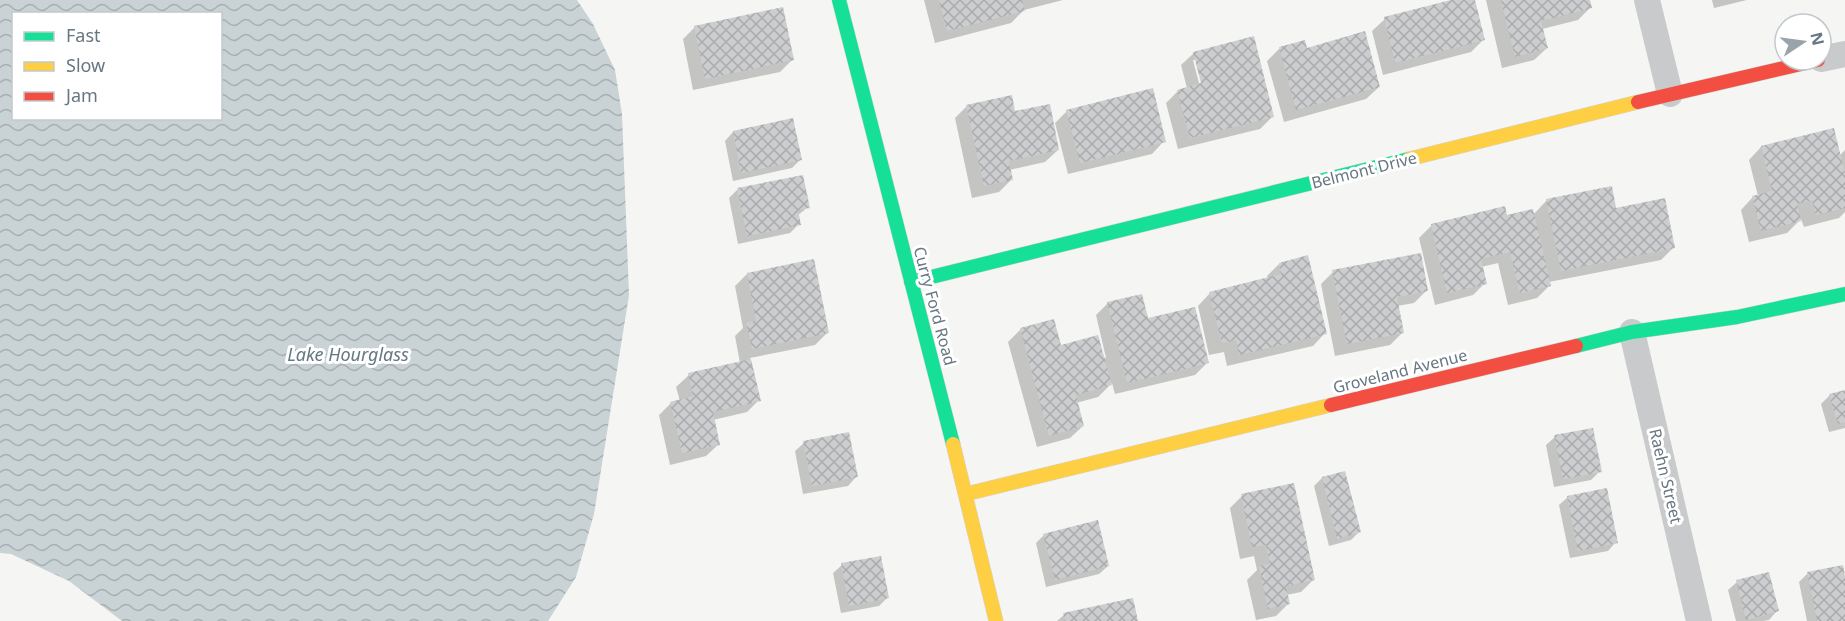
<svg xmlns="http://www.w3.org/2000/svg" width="1845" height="621" viewBox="0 0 1845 621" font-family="'Noto Sans',sans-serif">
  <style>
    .water { fill: url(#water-waves); fill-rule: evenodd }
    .shadow { fill: #0003; fill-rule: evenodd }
    .building { fill: url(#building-cross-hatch) }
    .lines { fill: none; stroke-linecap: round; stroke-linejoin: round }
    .fast-casing { stroke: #d2d3d3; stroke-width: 15 }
    .slow-casing { stroke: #d2d3d3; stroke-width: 15 }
    .jam-casing { stroke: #d2d3d3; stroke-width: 15 }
    .street { stroke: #c9cacb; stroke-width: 26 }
    .fast { stroke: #16e098; stroke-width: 14 }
    .slow { stroke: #ffcf43; stroke-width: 14 }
    .jam { stroke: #f24e42; stroke-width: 14 }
    .labels { text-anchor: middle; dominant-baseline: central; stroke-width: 6; stroke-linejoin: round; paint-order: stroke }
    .street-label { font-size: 16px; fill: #677782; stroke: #fff }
    .water-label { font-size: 18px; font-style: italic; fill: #63787f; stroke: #fff }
  </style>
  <defs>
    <pattern id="water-waves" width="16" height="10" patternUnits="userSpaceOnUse" patternTransform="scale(1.5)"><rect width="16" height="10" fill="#c9d2d4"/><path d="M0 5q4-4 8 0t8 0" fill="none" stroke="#a7afb1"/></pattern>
    <pattern id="building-cross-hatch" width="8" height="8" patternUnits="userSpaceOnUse" patternTransform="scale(1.5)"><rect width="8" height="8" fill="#cccdce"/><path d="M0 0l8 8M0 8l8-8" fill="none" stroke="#a9abad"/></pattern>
  </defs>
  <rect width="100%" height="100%" fill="#f5f5f4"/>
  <path class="water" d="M 0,0 L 577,0 L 593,24 L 615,70 L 622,114 L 629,295 L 594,514 L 576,577 L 548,621 L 122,621 L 69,581 L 11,554 L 0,553 ZM 14,14 L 220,14 L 220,118 L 14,118 Z"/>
  <path class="shadow" d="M 924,0 L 1063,0 L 1024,10 L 1011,23 L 935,43 Z
    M 1457,0 L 1473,0 L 1483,40 L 1471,52 L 1383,75 L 1372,31 L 1385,19 Z
    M 1486,0 L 1588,0 L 1590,8 L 1578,20 L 1542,29 L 1547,48 L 1534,60 L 1502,68 Z
    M 1712,0 L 1747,0 L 1714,8 Z
    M 695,27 L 792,60 L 780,72 L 693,90 L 683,39 Z
    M 1280,48 L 1306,49 L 1379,87 L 1366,99 L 1284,122 L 1267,61 Z
    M 1194,53 L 1273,116 L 1260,129 L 1178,149 L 1166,103 L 1178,91 L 1187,88 L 1181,65 ZM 1193,60 L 1196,60 L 1204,90 L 1201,91 Z
    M 967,106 L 1014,113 L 1058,150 L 1045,162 L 1009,170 L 1011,180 L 999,192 L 972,198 L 955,118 Z
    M 1067,111 L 1164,141 L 1152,154 L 1068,174 L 1055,123 Z
    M 1832,130 L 1839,156 L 1845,150 L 1845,212 L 1839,218 L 1804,227 L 1801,219 L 1787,233 L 1749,242 L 1741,210 L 1753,197 L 1758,196 L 1749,160 L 1761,147 Z
    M 733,132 L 800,160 L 792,168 L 733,181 L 725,141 Z
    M 802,177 L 808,207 L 797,216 L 799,224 L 790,233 L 738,244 L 729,198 L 737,190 Z
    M 1547,200 L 1615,210 L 1673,248 L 1661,260 L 1549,282 L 1550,285 L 1537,298 L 1508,305 L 1498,263 L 1481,267 L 1485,283 L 1473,295 L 1435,305 L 1419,238 L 1431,226 L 1504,208 L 1506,217 L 1533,215 Z
    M 1279,264 L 1325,333 L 1313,346 L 1227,366 L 1224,352 L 1209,355 L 1198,306 L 1210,293 L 1268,279 L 1267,276 Z
    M 1333,272 L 1426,291 L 1414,303 L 1397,306 L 1403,332 L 1390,345 L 1335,356 L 1321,284 Z
    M 747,274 L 827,333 L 815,345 L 750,358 L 759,400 L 747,412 L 713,420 L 719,444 L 706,456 L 670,465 L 659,415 L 671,403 L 680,401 L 676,387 L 689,375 L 740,363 L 735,336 L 743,328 L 735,286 Z
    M 1108,303 L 1147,320 L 1207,363 L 1195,375 L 1115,394 L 1112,383 L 1098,397 L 1076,403 L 1083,426 L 1070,438 L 1037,447 L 1008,342 L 1020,330 L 1053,321 L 1060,347 L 1106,358 L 1096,315 Z
    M 1845,391 L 1845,428 L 1829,432 L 1821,404 L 1830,395 Z
    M 1555,437 L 1600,471 L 1591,480 L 1554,487 L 1546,445 Z
    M 804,443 L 856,477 L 848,486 L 803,494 L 795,451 Z
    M 1322,478 L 1359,532 L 1351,540 L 1329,546 L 1314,486 Z
    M 1242,496 L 1313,580 L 1301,592 L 1286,595 L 1288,604 L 1276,616 L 1256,620 L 1247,580 L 1257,570 L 1254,556 L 1240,559 L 1230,508 Z
    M 1568,497 L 1616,542 L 1608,551 L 1570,558 L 1559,505 Z
    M 1044,535 L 1108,566 L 1099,574 L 1046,587 L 1036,543 Z
    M 842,565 L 887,598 L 879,606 L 841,613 L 833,573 Z
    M 1807,574 L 1845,583 L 1845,621 L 1807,621 L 1799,582 Z
    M 1737,582 L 1777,611 L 1769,620 L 1763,621 L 1736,621 L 1728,590 Z
    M 1064,615 L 1136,621 L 1057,621 Z"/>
  <path class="building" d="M 939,0 L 1022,0 L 1025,11 L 947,31 Z
    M 1451,0 L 1475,0 L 1485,40 L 1395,63 L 1384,17 Z
    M 1501,0 L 1590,0 L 1592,8 L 1541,21 L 1548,48 L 1515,57 Z
    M 783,7 L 794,60 L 705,79 L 694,26 Z
    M 1365,31 L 1380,87 L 1296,110 L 1279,47 L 1305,40 L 1307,48 Z
    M 1254,36 L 1274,117 L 1190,138 L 1177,90 L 1201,83 L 1193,52 Z
    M 1153,88 L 1166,142 L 1080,163 L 1066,110 Z
    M 1012,95 L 1015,111 L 1050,104 L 1059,150 L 1009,161 L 1013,180 L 984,186 L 966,105 Z
    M 793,118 L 802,160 L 741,173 L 733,131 Z
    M 1834,128 L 1845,174 L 1845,208 L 1816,215 L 1812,200 L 1797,204 L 1801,221 L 1761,231 L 1752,196 L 1772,191 L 1761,146 Z
    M 803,175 L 810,208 L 798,210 L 801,225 L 747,236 L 737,188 Z
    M 1612,186 L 1616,208 L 1665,198 L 1675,248 L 1561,271 L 1546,199 Z
    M 1505,206 L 1507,215 L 1533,209 L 1551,286 L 1520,293 L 1510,252 L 1481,259 L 1487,284 L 1447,293 L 1431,224 Z
    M 1421,253 L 1428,291 L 1397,297 L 1404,333 L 1347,344 L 1332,270 Z
    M 1308,255 L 1327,334 L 1239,355 L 1236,340 L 1222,343 L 1209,292 L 1281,274 L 1279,263 Z
    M 814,259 L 829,333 L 752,349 L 746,322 L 756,321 L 747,273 Z
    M 1142,294 L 1148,318 L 1195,307 L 1209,363 L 1127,383 L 1107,302 Z
    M 1054,319 L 1061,345 L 1098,335 L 1112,385 L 1076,395 L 1084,426 L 1049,436 L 1020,328 Z
    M 751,359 L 761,401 L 713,412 L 720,445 L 682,453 L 670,402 L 693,396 L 688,373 Z
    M 1845,390 L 1845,422 L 1838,424 L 1829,394 Z
    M 1593,428 L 1602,472 L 1563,479 L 1554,435 Z
    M 849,432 L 858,477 L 812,486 L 803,441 Z
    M 1345,471 L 1361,532 L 1337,539 L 1322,477 Z
    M 1294,483 L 1315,580 L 1286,586 L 1290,604 L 1268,609 L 1259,566 L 1270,564 L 1266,545 L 1252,547 L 1241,494 Z
    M 1607,488 L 1618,543 L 1578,551 L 1567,496 Z
    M 1098,520 L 1109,566 L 1055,580 L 1043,534 Z
    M 881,556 L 889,598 L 849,606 L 841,563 Z
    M 1843,565 L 1845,576 L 1845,621 L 1817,621 L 1807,572 Z
    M 1769,572 L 1779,611 L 1746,620 L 1736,580 Z
    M 1133,598 L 1138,621 L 1065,621 L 1063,613 Z"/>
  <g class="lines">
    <g class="fast-casing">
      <path id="fast" d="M 839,0 L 953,444
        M 911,282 L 1409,159
        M 1576,346 L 1632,332 L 1737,317 L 1845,294"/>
    </g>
    <g class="slow-casing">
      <path id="slow" d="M 1409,159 L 1638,102
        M 953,444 L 996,621
        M 966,494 L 1331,405"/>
    </g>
    <g class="jam-casing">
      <path id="jam" d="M 1638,102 L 1818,60
        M 1331,405 L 1576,346"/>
    </g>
    <path class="street" d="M 1647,0 L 1670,94
      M 1821,59 L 1845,54
      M 1632,332 L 1699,621"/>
    <use href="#fast" class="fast"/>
    <use href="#slow" class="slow"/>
    <use href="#jam" class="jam"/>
  </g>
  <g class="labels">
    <g class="street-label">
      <text transform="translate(1364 170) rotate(-14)">Belmont Drive</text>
      <text transform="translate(935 306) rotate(75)">Curry Ford Road</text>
      <text transform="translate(1400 371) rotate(-14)">Groveland Avenue</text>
      <text transform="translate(1666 476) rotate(77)">Raehn Street</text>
    </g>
    <g class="water-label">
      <text x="348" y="354">Lake Hourglass</text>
    </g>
  </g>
  <rect x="12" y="12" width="210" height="108" fill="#ffffff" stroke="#c2c9cd" stroke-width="1.5"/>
  <rect x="24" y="32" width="30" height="9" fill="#16e098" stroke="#c2c9cd" stroke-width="1.5"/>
  <text x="66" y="42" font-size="18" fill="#677782">Fast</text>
  <rect x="24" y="62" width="30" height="9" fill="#ffcf43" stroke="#c2c9cd" stroke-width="1.5"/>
  <text x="66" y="72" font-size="18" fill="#677782">Slow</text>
  <rect x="24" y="92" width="30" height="9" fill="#f24e42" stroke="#c2c9cd" stroke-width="1.5"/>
  <text x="66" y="102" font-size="18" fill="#677782">Jam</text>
  <g transform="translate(1803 42) rotate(77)"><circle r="28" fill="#ffffff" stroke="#c2c9cd" stroke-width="1.5"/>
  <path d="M0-4.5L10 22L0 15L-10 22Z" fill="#99a3aa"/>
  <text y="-9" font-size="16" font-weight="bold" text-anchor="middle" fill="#677782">N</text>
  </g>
</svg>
